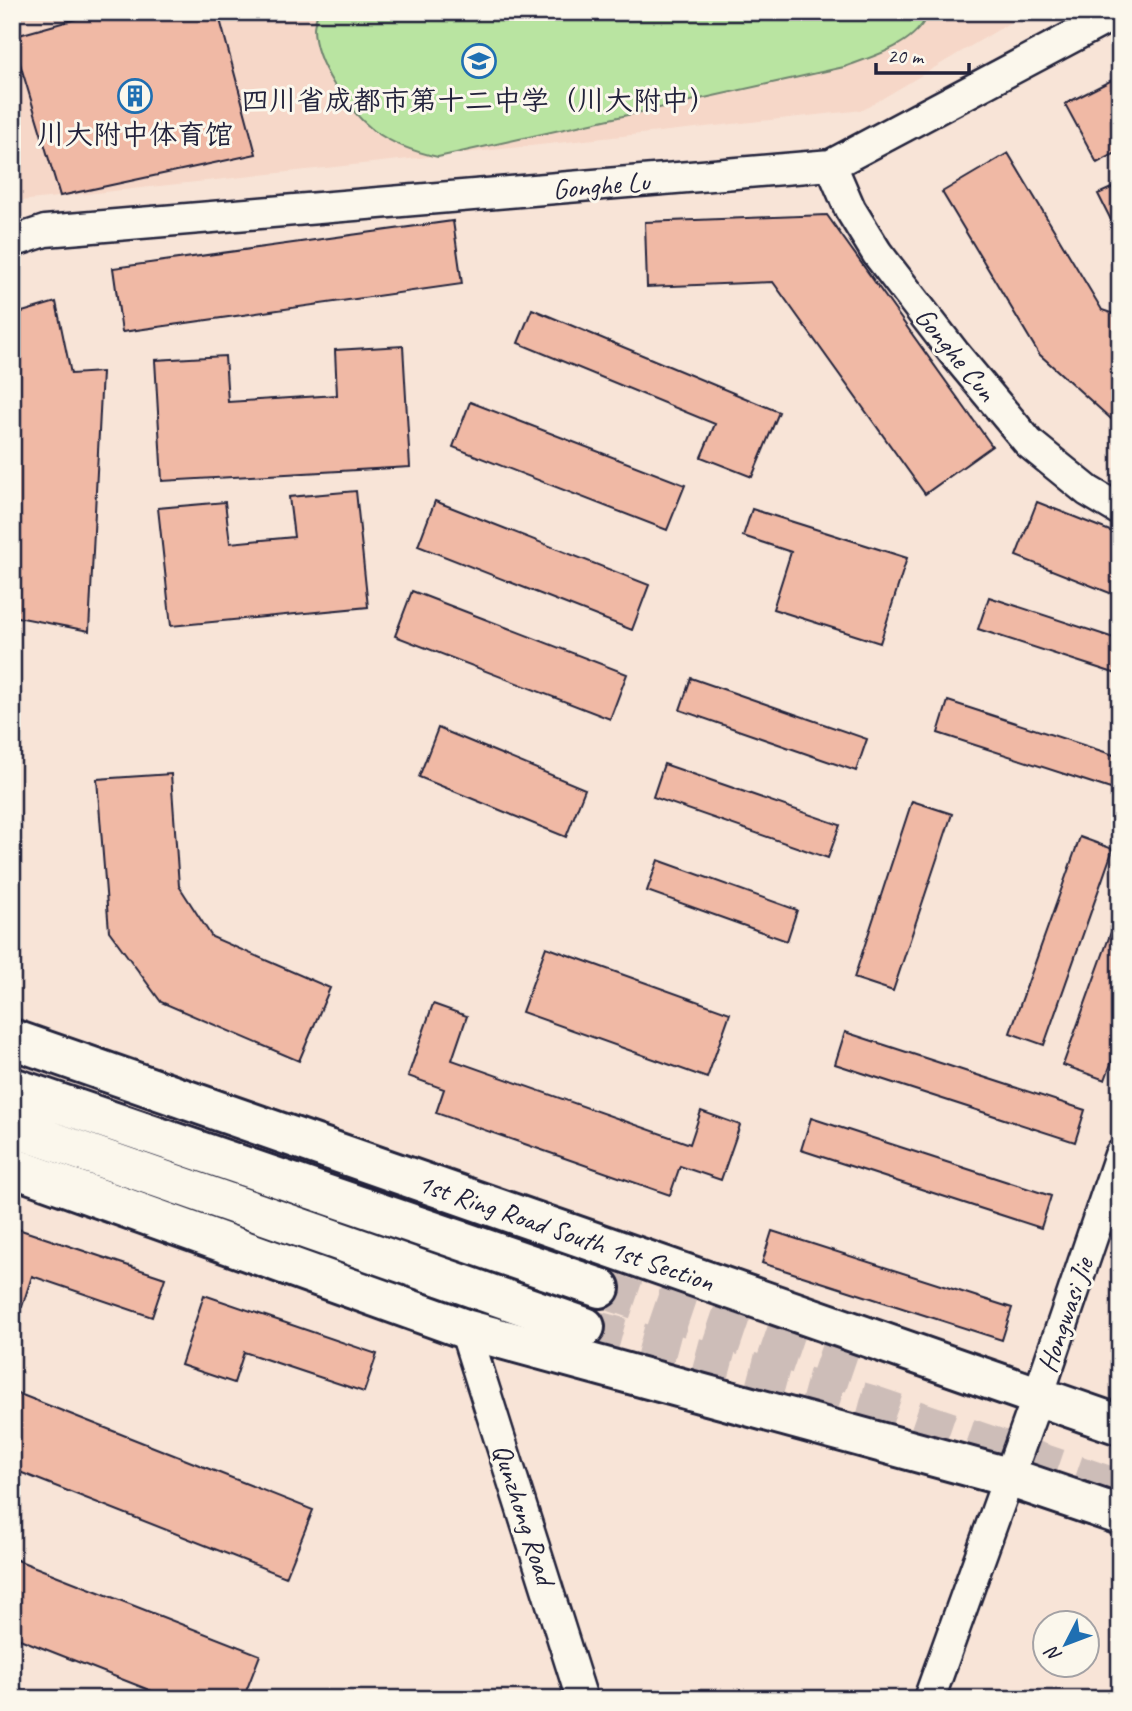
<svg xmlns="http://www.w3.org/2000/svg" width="1132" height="1711" viewBox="0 0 1132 1711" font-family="Caveat,'LXGW WenKai TC',sans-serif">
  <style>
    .built { fill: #f6d7c8 }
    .green { fill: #b9e4a1; stroke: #6e836e; stroke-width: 2 }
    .building { fill: #f0b9a5; stroke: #22223b; stroke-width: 2 }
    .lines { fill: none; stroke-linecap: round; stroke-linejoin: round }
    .primary-tunnel { stroke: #cdbdb8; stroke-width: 38; stroke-dasharray: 38 19; stroke-linecap: butt }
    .minor-casing { stroke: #22223b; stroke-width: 35 }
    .secondary-casing { stroke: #22223b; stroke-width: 44 }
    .primary-casing { stroke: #22223b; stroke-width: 44 }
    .minor { stroke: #fbf7ec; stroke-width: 30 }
    .secondary { stroke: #fbf7ec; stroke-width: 38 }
    .primary { stroke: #fbf7ec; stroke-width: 38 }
    .labels { text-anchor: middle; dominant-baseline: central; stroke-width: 6; stroke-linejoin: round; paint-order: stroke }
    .poi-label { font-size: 28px; fill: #22223b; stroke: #fbf7ec }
    .street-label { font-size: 28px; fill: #22223b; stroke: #fbf7ec }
  </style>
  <rect width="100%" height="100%" fill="#f8e4d7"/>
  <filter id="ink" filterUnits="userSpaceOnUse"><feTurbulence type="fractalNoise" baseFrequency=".0143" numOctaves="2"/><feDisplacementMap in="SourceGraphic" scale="14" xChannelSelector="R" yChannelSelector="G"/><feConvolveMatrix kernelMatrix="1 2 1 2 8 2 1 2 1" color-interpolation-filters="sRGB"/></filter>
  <g filter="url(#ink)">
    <path class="built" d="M 12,12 L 1028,12 L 863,110 L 20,201 L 12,176 Z"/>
    <path class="green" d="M 318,12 L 929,12 C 916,45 875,56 844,67 L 438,157 C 415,152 392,144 373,130 C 347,109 314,63 314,28 C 314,23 317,17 318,12 Z"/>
    <path class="building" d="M 101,12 L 218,12 L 256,154 L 60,196 L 12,37 Z
      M 1120,76 L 1120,151 L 1097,163 L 1065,104 Z
      M 1008,153 L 1102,310 L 1120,316 L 1120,427 L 1039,354 L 942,192 Z
      M 1120,184 L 1120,238 L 1098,194 Z
      M 827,215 L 992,446 L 925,494 L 773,282 L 647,287 L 645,222 Z
      M 453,221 L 462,284 L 122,332 L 113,268 Z
      M 56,302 L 71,374 L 102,372 L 89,631 L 12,616 L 12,315 Z
      M 532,309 L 779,412 L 752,477 L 701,457 L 715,424 L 518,343 Z
      M 403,346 L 410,467 L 162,481 L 155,360 L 225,356 L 228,402 L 337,395 L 335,350 Z
      M 470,402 L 685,485 L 667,530 L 453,447 Z
      M 356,491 L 368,607 L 171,626 L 158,508 L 225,502 L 230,543 L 294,537 L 289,497 Z
      M 435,501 L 649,585 L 632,630 L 418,546 Z
      M 1037,502 L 1120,535 L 1120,597 L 1016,556 Z
      M 752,509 L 907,558 L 880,643 L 773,609 L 791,552 L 743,536 Z
      M 412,591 L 627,674 L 610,719 L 395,636 Z
      M 989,597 L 1120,640 L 1120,675 L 978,629 Z
      M 691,678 L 867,739 L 856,771 L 680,710 Z
      M 948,701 L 1120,757 L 1120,792 L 938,733 Z
      M 438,728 L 585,789 L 566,837 L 419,777 Z
      M 664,764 L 840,825 L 828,858 L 653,797 Z
      M 171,774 L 179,886 L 212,937 L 330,988 L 299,1061 L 161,1002 L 109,931 L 97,779 Z
      M 912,801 L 952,814 L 893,991 L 854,978 Z
      M 1080,837 L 1113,849 L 1044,1045 L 1010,1033 Z
      M 658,860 L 797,910 L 787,941 L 647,891 Z
      M 1120,907 L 1120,1039 L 1105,1080 L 1063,1065 Z
      M 546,947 L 730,1013 L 707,1078 L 522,1012 Z
      M 433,1004 L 467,1016 L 452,1060 L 690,1144 L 701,1111 L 740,1125 L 721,1180 L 680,1166 L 670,1195 L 436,1113 L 444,1089 L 408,1076 Z
      M 845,1032 L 1085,1110 L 1075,1142 L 835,1064 Z
      M 811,1118 L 1051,1196 L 1041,1228 L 801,1150 Z
      M 12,1227 L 165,1278 L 152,1317 L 32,1276 L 22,1307 L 12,1304 Z
      M 772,1231 L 1012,1308 L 1002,1340 L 762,1263 Z
      M 204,1295 L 377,1354 L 364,1392 L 244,1352 L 234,1383 L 181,1365 Z
      M 12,1391 L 313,1510 L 286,1577 L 12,1469 Z
      M 12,1558 L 260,1655 L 243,1699 L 172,1699 L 12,1636 Z"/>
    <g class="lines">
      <path class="primary-tunnel" d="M 600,1288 L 856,1375
        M 585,1327 L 868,1403 L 1120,1489"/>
      <g class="minor-casing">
        <path id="minor" d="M 831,165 L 850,209 L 877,253 L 954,353 L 1029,443 L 1088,491 L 1120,510
          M 12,242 L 45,231 L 831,165 L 1119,12
          M 465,1329 L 582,1699
          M 929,1699 L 1038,1396 L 1120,1155"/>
      </g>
      <g class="secondary-casing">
        <path id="secondary" d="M 12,1039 L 1120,1425
          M 12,1167 L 465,1329 L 1008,1477 L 1120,1515"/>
      </g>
      <g class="primary-casing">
        <path id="primary" d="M 12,1087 L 600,1288
          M 12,1127 L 585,1327"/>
      </g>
      <use href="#minor" class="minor"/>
      <use href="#secondary" class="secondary"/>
      <use href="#primary" class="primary"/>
    </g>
  </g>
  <defs>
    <g id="school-ring" transform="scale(1.75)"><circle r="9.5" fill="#fbf7ec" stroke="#1f6fb2" stroke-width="1.5"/><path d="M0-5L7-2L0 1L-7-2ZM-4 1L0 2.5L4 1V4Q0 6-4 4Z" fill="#1f6fb2"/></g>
    <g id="building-ring" transform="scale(1.75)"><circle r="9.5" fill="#fbf7ec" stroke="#1f6fb2" stroke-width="1.5"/><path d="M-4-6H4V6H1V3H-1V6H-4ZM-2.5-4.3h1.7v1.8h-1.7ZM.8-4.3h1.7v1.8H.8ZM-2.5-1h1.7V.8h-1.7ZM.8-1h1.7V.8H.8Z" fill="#1f6fb2"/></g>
  </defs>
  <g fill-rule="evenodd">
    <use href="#school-ring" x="479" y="61"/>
    <use href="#building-ring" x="135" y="96"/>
  </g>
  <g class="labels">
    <g class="poi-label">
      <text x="479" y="100">四川省成都市第十二中学（川大附中）</text>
      <text x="135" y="134">川大附中体育馆</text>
    </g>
    <g class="street-label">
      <text transform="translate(601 185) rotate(-5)">Gonghe Lu</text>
      <text transform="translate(956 354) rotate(51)">Gonghe Cun</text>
      <text transform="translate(566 1232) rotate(19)">1st Ring Road South 1st Section</text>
      <text transform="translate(1065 1315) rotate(-71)">Hongwasi Jie</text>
      <text transform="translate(524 1514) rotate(72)">Qunzhong Road</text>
    </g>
  </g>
  <rect width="1132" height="1711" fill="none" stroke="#fbf7ec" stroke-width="42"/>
  <rect x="21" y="21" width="1090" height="1669" fill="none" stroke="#22223b" stroke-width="2.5" filter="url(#ink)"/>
  <g transform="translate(1066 1644) rotate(228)"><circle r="33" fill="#fbf7ec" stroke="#a4a2a5" stroke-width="2"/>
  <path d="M0-5L12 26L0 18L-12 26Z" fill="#1f6fb2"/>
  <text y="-10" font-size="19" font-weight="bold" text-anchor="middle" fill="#22223b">N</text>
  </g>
  <path d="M876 63v10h93v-10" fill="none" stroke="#22223b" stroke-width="3.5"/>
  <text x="887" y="63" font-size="21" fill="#22223b" stroke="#fbf7ec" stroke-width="5" paint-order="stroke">20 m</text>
</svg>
